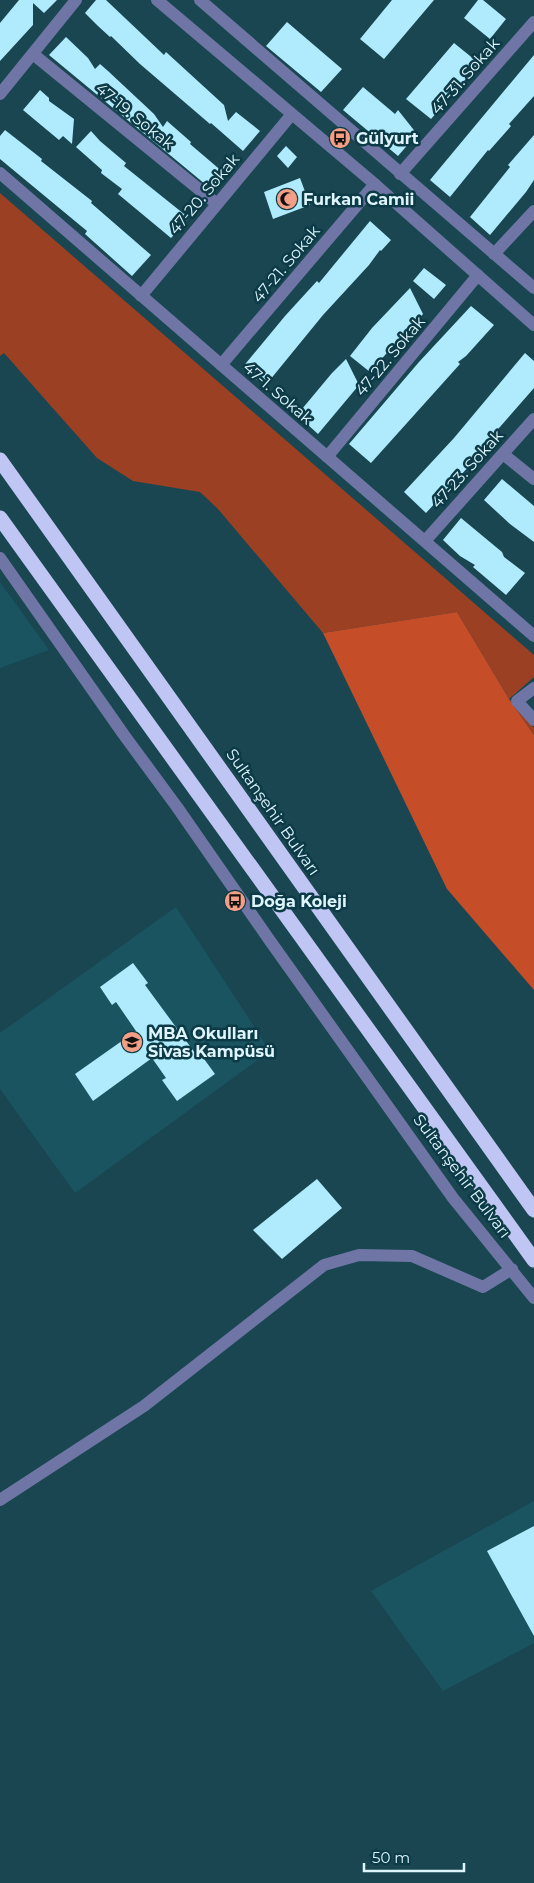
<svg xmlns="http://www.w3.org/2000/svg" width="534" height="1883" viewBox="0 0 534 1883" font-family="Montserrat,sans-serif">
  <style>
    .built { fill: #1a5461 }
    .green { fill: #9c4023 }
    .forest { fill: #c54e28 }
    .building { fill: #b0ebfd }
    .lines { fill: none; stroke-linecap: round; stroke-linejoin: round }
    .minor { stroke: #6f76a5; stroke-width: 12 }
    .highway { stroke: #bfc6f4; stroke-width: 15 }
    .labels { text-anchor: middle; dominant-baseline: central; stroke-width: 5; stroke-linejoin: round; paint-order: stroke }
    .street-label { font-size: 16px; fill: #def5fc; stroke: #0c3b47 }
    .poi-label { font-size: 16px; font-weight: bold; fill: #def5fc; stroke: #0c3b47; text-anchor: start }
  </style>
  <rect width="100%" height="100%" fill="#194651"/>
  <path class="built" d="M 0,582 L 49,650 L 0,668 Z
    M 176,907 L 270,1051 L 75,1193 L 0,1089 L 0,1033 Z
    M 534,1501 L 534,1643 L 443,1691 L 371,1591 Z"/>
  <path class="green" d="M 0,193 L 534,655 L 534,677 L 509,699 L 534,728 L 534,735 L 509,699 L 457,612 L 323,633 L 218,509 L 200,492 L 133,481 L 97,458 L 4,353 L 0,356 Z"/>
  <path class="forest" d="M 457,612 L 509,699 L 534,735 L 534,990 L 447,889 L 323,633 Z"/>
  <path class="building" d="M 19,0 L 57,0 L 44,13 L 33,3 L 33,25 L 0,61 L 0,23 Z
    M 96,0 L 106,0 L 164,55 L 166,52 L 224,105 L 228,121 L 236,112 L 260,131 L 243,151 L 211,123 L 210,124 L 140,64 L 111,36 L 110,37 L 98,26 L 85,13 Z
    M 392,0 L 434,0 L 384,59 L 360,39 Z
    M 478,0 L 483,0 L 506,19 L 490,39 L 464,18 Z
    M 287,22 L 342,69 L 321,92 L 266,46 Z
    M 66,37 L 88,58 L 95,69 L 100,64 L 108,71 L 154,114 L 163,127 L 167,121 L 191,142 L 190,144 L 224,173 L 211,189 L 49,55 Z
    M 454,43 L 475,60 L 478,65 L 431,119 L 406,99 Z
    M 534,55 L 534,96 L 509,124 L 511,126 L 489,151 L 488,150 L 450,197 L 430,180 Z
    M 363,87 L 395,114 L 398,110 L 417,134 L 398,156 L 343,110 Z
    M 40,90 L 49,98 L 49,101 L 74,119 L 72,144 L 63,136 L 59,140 L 23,110 Z
    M 5,130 L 42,159 L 41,161 L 92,201 L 91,203 L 151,255 L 132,276 L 85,234 L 87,231 L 0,159 L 0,136 Z
    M 91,131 L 100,141 L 126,163 L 124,166 L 189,218 L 171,238 L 118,194 L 122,189 L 101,173 L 102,170 L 76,147 Z
    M 534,135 L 534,180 L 526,192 L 490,235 L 470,217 L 510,167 L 508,165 Z
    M 286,146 L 297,157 L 288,168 L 277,156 Z
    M 300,178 L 310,205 L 273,219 L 264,192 Z
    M 370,221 L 391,240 L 381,251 L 380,250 L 369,265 L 323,315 L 265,386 L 242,368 L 285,316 L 317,281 L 319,283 Z
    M 424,268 L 446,285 L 434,299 L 413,281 Z
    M 410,288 L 423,314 L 402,339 L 401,337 L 370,372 L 350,356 L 372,328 Z
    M 471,306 L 494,325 L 466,356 L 458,362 L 460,364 L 371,463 L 349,444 L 419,362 Z
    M 525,353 L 534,361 L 534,388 L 470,461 L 470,465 L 426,513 L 404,492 L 454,438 Z
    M 346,359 L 359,385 L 318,434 L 297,415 L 332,373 Z
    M 502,479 L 534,506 L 534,542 L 510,524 L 484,500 Z
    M 461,518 L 502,552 L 504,557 L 525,573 L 506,595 L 473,567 L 475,565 L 460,556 L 443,540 Z
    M 133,963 L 148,983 L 145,985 L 195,1053 L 199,1052 L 215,1074 L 177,1101 L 162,1080 L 166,1078 L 152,1058 L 93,1101 L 75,1074 L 136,1031 L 116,1002 L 112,1005 L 100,987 Z
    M 317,1179 L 342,1208 L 282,1259 L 253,1230 Z
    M 534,1526 L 534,1636 L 487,1551 Z"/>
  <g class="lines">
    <path class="minor" d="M 157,0 L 370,180 L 534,325
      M 200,0 L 534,288
      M 33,54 L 217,204
      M 0,94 L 76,0
      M 0,173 L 534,636
      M 400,174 L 534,22
      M 494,254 L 534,211
      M 141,296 L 292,114
      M 221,365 L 375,184
      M 503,454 L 534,479
      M 327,457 L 478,275
      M 425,541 L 534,419
      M 0,558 L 124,735 L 177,807 L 268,938 L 453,1198 L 534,1298
      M 534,688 L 517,701 L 534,720
      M 0,1500 L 144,1406 L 324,1265 L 359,1255 L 412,1256 L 483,1287 L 512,1269"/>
    <path class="highway" d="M 0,460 L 534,1210
      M 0,518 L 534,1260"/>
  </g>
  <defs>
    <g id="bus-disc" transform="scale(1.125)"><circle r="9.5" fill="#f39f85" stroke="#0c3b47"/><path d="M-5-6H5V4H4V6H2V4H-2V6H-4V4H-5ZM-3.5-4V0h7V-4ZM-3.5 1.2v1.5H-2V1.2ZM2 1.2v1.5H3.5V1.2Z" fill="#111"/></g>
    <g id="mosque-disc" transform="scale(1.125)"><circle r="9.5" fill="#f39f85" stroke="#0c3b47"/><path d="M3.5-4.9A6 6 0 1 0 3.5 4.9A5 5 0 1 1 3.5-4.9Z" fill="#111"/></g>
    <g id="school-disc" transform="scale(1.125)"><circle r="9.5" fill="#f39f85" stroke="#0c3b47"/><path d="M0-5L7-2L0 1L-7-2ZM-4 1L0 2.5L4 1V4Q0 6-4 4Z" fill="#111"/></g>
  </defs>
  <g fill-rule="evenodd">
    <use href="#bus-disc" x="340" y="138"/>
    <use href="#mosque-disc" x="287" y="199"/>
    <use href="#bus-disc" x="235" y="901"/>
    <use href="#school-disc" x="132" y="1042"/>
  </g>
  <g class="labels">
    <g class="street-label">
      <text transform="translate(465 76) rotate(-49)">47-31. Sokak</text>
      <text transform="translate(135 116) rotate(39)">47-19. Sokak</text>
      <text transform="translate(204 194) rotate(-50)">47-20. Sokak</text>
      <text transform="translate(286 264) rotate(-50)">47-21. Sokak</text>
      <text transform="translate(390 356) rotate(-50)">47-22. Sokak</text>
      <text transform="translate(278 393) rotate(41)">47-1. Sokak</text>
      <text transform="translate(467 469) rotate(-48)">47-23. Sokak</text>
      <text transform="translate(273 812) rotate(55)">Sultanşehir Bulvarı</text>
      <text transform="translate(462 1176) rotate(53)">Sultanşehir Bulvarı</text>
    </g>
    <g class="poi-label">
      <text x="356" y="138">Gülyurt</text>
      <text x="303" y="199">Furkan Camii</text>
      <text x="251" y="901">Doğa Koleji</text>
      <text x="148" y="1033">MBA Okulları<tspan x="148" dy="18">Sivas Kampüsü</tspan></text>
    </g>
  </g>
  <path d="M364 1863v8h100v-8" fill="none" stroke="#def5fc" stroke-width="2.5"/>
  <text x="372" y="1863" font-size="15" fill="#def5fc" stroke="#0c3b47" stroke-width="4" paint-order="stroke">50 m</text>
</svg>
